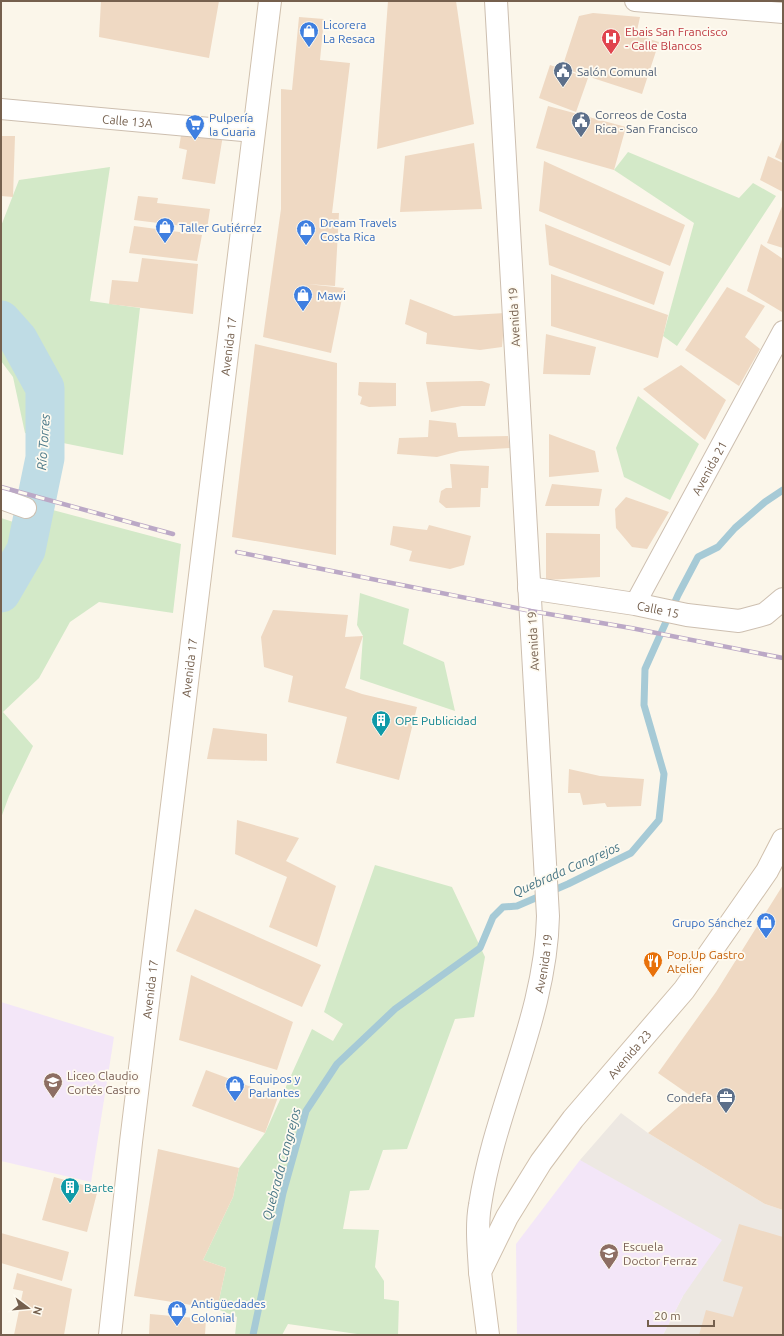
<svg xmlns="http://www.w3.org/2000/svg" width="784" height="1336" viewBox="0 0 784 1336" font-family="Ubuntu,sans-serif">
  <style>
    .industrial { fill: #ede8e2 }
    .education { fill: #f3e6f8 }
    .green { fill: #d3e9c8 }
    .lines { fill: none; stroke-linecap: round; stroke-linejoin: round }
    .stream { stroke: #a6cad6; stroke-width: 7 }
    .river { stroke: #bfdce5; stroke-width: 39 }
    .building { fill: #efd9c3 }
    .minor-casing { stroke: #cdbfb0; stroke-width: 22 }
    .tertiary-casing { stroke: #cdbfb0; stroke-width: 24 }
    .secondary-casing { stroke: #d0c0ad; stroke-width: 24 }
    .minor { stroke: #fff; stroke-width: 20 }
    .tertiary { stroke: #fff; stroke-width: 22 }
    .secondary { stroke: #fff; stroke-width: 22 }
    .rail-casing { stroke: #bba8c6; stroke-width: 4.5 }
    .rail { stroke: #fefaf0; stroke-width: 3; stroke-dasharray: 9; stroke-linecap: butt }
    .labels { text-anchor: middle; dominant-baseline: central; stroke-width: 3.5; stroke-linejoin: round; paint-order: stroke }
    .shop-label { font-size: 12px; fill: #366cbe; stroke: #fefaf0; text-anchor: start }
    .health-label { font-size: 12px; fill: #be3a42; stroke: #fefaf0; text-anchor: start }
    .service-label { font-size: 12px; fill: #4e5e75; stroke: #fefaf0; text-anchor: start }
    .street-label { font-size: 12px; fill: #75604e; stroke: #fefaf0 }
    .culture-label { font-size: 12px; fill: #0d838f; stroke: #fefaf0; text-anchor: start }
    .food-label { font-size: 12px; fill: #c56008; stroke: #fefaf0; text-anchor: start }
    .education-label { font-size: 12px; fill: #785e54; stroke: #fefaf0; text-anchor: start }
    .water-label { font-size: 13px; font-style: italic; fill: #497787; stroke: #fefaf0 }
  </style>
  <rect width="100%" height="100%" fill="#fbf6ea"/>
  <path class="industrial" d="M 621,1113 L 648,1133 L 765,1204 L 783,1210 L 783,1335 L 663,1335 L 683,1296 L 580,1160 Z"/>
  <path class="education" d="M 1,1002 L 114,1037 L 91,1182 L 1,1161 Z
    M 580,1160 L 722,1240 L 683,1296 L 663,1335 L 517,1335 L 516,1244 Z"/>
  <path class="green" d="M 628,152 L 739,198 L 753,183 L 776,196 L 677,346 L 663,336 L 694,223 L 614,170 Z
    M 110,167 L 90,301 L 140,308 L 123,455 L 48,440 L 25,433 L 13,377 L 1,361 L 1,226 L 19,180 Z
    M 638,396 L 699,444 L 670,500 L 624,477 L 616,448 Z
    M 49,509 L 181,544 L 173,613 L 99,602 L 70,622 L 39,678 L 3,712 L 33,746 L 9,796 L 1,818 L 1,518 L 44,532 Z
    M 360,593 L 409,609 L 403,644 L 444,662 L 455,711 L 360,679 L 363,636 L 357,625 Z
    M 375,865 L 452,887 L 485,957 L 474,1017 L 455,1019 L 407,1149 L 383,1150 L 369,1190 L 350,1191 L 343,1229 L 379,1230 L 375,1267 L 384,1281 L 384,1299 L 399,1301 L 398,1335 L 364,1335 L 288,1324 L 282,1335 L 235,1335 L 237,1317 L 217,1309 L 226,1268 L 203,1260 L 233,1197 L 239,1168 L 265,1133 L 312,1029 L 333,1041 L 343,1024 L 324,1012 Z"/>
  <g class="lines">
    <path class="stream" d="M 253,1335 L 283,1193 L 306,1111 L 337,1064 L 395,1009 L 480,948 L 493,917 L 503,907 L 517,906 L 568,884 L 631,853 L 659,820 L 664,774 L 644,705 L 645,669 L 678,595 L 698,557 L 718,547 L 735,528 L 765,502 L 783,490"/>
    <path class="river" d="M 1,320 L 18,339 L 45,388 L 45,458 L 26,550 L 1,593"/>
  </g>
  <path class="building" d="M 101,1 L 219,1 L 209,58 L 99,37 Z
    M 388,1 L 456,1 L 474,124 L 377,149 Z
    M 593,13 L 640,17 L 636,35 L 659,42 L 642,94 L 562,68 L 579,16 Z
    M 299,17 L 324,19 L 320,60 L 350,63 L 332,213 L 339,213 L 335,286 L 307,284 L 344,288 L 331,353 L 263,337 L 281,209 L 281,89 L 292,90 Z
    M 550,65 L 588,78 L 576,112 L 539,98 Z
    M 548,106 L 626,127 L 614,170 L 536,148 Z
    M 182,129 L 223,135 L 215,184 L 182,179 L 187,150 L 179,148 Z
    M 1,136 L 15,136 L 13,197 L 1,196 Z
    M 783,137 L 783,161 L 775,157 Z
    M 474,143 L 482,209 L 400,212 L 405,156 Z
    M 768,156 L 783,163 L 783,192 L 760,180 Z
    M 544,161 L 685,225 L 670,266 L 539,211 Z
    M 138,196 L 158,198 L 157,203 L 210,209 L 207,229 L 134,220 Z
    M 783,204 L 783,248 L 767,243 Z
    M 545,224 L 664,272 L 654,305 L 549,265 Z
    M 134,226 L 202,235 L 197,261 L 129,253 Z
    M 761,244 L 783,259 L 782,312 L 747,291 Z
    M 142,258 L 198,264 L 193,314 L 109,304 L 112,280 L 138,282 Z
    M 551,274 L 668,315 L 658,358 L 551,326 Z
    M 727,287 L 765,306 L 745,337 L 760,349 L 739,386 L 685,350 Z
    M 410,299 L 454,316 L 505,313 L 502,347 L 480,350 L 426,344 L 427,333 L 405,324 Z
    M 546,334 L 596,347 L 590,375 L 543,374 Z
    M 255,344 L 337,363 L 336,555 L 232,537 Z
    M 681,365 L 726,400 L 705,440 L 643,389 Z
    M 482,381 L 490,384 L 485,406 L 462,406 L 431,412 L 426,382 Z
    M 359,382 L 396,383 L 396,406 L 369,407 L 360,404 L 362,397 L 358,395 Z
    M 429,420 L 456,423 L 458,437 L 508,436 L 510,448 L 460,451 L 437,457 L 397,454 L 399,438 L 428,437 Z
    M 549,434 L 595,451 L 599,472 L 549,477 Z
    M 450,464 L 489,466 L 488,488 L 481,488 L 480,507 L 446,508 L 439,502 L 441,491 L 446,488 L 452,488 Z
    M 552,484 L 602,489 L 599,506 L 545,506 Z
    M 626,497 L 669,512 L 647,549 L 632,547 L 616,528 L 615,509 Z
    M 429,525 L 471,536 L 464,565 L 450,569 L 409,561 L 412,551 L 390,545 L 393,526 L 427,530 Z
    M 546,533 L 600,534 L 600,577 L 546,580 Z
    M 273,610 L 348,615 L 345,637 L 363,636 L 345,688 L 362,694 L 417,707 L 399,780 L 336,763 L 347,717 L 288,702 L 293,676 L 264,667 L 261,637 Z
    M 213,728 L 267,734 L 267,761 L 207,759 Z
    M 569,769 L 600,776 L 644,779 L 641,806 L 607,807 L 605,803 L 583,805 L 580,793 L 568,793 Z
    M 237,820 L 299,838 L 286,861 L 336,886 L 317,947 L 269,927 L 287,877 L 235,854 Z
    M 783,885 L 783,1210 L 765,1204 L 648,1133 L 691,1096 L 658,1073 L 716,992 Z
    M 195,909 L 321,965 L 302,1007 L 176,951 Z
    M 191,975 L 293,1022 L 277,1070 L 179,1040 Z
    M 206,1070 L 278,1097 L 265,1133 L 192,1106 Z
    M 158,1149 L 239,1168 L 233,1197 L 203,1260 L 226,1268 L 217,1309 L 134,1296 Z
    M 54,1177 L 98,1189 L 87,1232 L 42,1220 Z
    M 739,1224 L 783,1237 L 783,1335 L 699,1335 L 706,1310 L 733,1317 L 743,1287 L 723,1281 Z
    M 1,1233 L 69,1252 L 62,1281 L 1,1263 Z
    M 17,1273 L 72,1289 L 64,1335 L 14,1335 L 23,1291 L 13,1289 Z
    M 150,1314 L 206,1319 L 205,1335 L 149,1335 Z"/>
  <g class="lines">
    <g class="minor-casing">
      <g id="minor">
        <path d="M 635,1 L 783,13"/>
        <path id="s1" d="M 1,109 L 254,132"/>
        <path d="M 1,499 L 26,508"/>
        <path id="s2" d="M 635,604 L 783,331"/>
      </g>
    </g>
    <g class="tertiary-casing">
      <g id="tertiary">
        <path id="s3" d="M 529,588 L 635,604 L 687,615 L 739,621 L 765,614 L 783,599"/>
        <path id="s4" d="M 480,1272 C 479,1251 476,1227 480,1205 C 495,1107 546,1016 548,916 L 496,1"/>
      </g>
    </g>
    <g class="secondary-casing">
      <g id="secondary">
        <path id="s5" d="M 110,1335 L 131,1142 L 270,1"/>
        <path id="s6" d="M 488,1335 L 480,1272 L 507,1217 L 541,1162 L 573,1119 L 684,990 L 767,871 L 783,840"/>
      </g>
    </g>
    <use href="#minor" class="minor"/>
    <use href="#tertiary" class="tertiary"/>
    <use href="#secondary" class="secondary"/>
    <g class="rail-casing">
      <path id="rail" d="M 1,487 L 173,534
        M 237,552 L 531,611 L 631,628 L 783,658"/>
    </g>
    <use href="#rail" class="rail"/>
  </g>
  <defs>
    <g id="shop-pin" transform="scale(1)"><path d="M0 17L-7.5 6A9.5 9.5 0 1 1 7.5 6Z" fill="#3f7fe0" stroke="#fefaf0"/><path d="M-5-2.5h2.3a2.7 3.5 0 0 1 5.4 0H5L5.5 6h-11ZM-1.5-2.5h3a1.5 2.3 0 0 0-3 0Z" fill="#fff"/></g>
    <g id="hospital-pin" transform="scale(1)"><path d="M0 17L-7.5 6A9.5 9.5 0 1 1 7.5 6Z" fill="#e0444e" stroke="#fefaf0"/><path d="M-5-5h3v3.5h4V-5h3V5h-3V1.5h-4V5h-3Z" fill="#fff"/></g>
    <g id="civic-pin" transform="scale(1)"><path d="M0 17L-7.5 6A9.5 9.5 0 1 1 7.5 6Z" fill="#5c6f8a" stroke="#fefaf0"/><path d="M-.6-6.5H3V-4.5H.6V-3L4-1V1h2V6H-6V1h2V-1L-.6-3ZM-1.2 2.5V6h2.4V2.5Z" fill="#fff"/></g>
    <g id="supermarket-pin" transform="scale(1)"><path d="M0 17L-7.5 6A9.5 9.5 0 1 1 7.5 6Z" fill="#3f7fe0" stroke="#fefaf0"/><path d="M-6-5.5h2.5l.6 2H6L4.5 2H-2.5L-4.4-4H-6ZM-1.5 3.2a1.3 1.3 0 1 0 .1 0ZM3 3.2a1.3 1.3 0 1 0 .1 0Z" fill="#fff"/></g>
    <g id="building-pin" transform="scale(1)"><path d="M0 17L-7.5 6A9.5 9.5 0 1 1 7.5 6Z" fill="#0f9aa8" stroke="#fefaf0"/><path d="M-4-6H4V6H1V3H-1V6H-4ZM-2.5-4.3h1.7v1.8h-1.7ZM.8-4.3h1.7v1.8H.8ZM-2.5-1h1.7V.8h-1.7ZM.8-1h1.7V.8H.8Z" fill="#fff"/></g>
    <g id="restaurant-pin" transform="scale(1)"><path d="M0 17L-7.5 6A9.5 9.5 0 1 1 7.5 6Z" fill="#e8710a" stroke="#fefaf0"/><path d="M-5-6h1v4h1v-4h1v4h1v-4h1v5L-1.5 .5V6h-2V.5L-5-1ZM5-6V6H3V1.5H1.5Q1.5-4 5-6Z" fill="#fff"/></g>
    <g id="school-pin" transform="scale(1)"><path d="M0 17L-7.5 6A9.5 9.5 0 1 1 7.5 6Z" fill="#8d6e63" stroke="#fefaf0"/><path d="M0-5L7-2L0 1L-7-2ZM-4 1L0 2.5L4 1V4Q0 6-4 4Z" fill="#fff"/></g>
    <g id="office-pin" transform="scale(1)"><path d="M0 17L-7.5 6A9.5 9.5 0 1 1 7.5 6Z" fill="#5c6f8a" stroke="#fefaf0"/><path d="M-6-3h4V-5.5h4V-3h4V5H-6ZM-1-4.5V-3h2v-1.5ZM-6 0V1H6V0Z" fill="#fff"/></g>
  </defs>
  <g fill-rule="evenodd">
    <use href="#shop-pin" x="309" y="31"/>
    <use href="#hospital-pin" x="611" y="38"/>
    <use href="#civic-pin" x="563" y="71"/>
    <use href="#civic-pin" x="581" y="121"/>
    <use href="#supermarket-pin" x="195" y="124"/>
    <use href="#shop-pin" x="165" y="227"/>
    <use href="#shop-pin" x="306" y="229"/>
    <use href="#shop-pin" x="303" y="295"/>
    <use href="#building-pin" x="381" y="720"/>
    <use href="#shop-pin" x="766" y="922"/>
    <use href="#restaurant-pin" x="653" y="961"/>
    <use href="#school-pin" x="53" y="1082"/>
    <use href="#shop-pin" x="235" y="1085"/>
    <use href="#office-pin" x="726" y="1097"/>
    <use href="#building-pin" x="70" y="1187"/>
    <use href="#school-pin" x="609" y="1253"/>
    <use href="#shop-pin" x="177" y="1310"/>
  </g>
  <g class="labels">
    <g class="shop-label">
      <text x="323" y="24">Licorera<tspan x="323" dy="14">La Resaca</tspan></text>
      <text x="209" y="117">Pulpería<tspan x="209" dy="14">la Guaria</tspan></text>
      <text x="320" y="222">Dream Travels<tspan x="320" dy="14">Costa Rica</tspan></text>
      <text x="179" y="227">Taller Gutiérrez</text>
      <text x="317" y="295">Mawi</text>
      <text x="752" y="922" text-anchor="end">Grupo Sánchez</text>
      <text x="249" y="1078">Equipos y<tspan x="249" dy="14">Parlantes</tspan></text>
      <text x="191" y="1303">Antigüedades<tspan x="191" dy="14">Colonial</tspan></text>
    </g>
    <g class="health-label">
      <text x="625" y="31">Ebais San Francisco<tspan x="625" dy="14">- Calle Blancos</tspan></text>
    </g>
    <g class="service-label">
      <text x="577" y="71">Salón Comunal</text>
      <text x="595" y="114">Correos de Costa<tspan x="595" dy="14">Rica - San Francisco</tspan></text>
      <text x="712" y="1097" text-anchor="end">Condefa</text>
    </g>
    <g class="street-label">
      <text stroke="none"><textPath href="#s1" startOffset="127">Calle 13A</textPath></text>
      <text transform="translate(514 317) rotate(-93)">Avenida 19</text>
      <text stroke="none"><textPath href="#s5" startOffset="996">Avenida 17</textPath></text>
      <text stroke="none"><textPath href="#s2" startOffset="155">Avenida 21</textPath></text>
      <text stroke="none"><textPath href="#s3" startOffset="131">Calle 15</textPath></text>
      <text transform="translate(533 641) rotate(-93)">Avenida 19</text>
      <text stroke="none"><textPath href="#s5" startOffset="672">Avenida 17</textPath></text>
      <text stroke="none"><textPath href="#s4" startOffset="317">Avenida 19</textPath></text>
      <text stroke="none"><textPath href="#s5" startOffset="348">Avenida 17</textPath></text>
      <text stroke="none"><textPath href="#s6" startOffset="329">Avenida 23</textPath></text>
    </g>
    <g class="culture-label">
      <text x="395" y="720">OPE Publicidad</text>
      <text x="84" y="1187">Barte</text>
    </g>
    <g class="food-label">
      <text x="667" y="954">Pop.Up Gastro<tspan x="667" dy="14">Atelier</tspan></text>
    </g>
    <g class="education-label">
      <text x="67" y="1075">Liceo Claudio<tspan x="67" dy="14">Cortés Castro</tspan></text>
      <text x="623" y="1246">Escuela<tspan x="623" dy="14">Doctor Ferraz</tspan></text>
    </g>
    <g class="water-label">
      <text transform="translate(43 442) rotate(-86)">Río Torres</text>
      <text transform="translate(566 869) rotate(-24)">Quebrada Cangrejos</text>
      <text transform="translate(281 1164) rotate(-75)">Quebrada Cangrejos</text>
    </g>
  </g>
  <rect width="784" height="1336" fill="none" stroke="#75604e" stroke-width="4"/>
  <g transform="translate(28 1308) rotate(106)" stroke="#fefaf0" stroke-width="3" paint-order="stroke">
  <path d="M0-3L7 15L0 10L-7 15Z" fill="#75604e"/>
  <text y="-6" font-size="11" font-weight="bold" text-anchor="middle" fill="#75604e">N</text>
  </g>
  <path d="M648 1320v6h66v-6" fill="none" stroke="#75604e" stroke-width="2"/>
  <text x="654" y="1320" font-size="12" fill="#75604e" stroke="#fefaf0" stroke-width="3" paint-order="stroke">20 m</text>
</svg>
